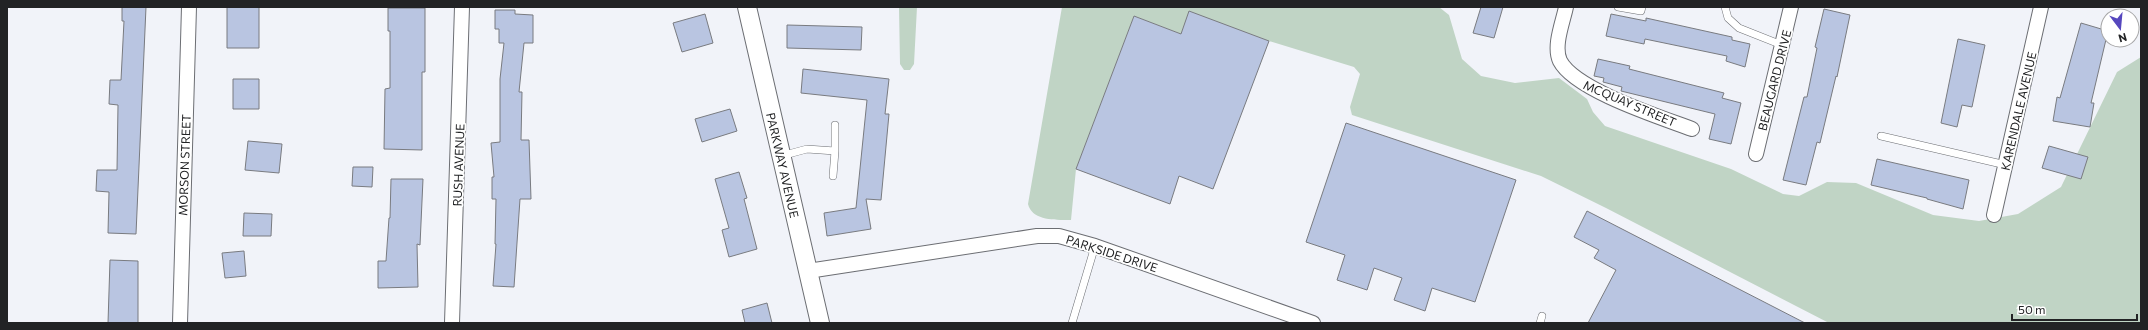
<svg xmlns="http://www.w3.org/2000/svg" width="2148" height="330" viewBox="0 0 2148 330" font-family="Commissioner,sans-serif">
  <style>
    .green { fill: #c0d4c5 }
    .building { fill: #b9c5e1; stroke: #797b80 }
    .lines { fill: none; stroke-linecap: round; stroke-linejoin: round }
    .service-casing { stroke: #6c6e73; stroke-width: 8 }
    .minor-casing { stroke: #6c6e73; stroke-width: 16 }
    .tertiary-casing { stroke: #6c6e73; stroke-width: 20 }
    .service { stroke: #fff; stroke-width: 7 }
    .minor { stroke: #fff; stroke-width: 14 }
    .tertiary { stroke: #fff; stroke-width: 18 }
    .labels { text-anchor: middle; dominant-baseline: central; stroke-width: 3.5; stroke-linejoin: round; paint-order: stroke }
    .street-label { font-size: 12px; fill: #222325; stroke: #fff }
  </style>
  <rect width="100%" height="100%" fill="#f1f3f9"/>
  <path class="green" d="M 899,7 L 917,7 L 914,64 L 910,70 L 904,70 L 900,64 Z
    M 1062,7 L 1439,7 L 1449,15 L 1462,59 L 1481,76 L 1515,83 L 1559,78 L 1587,99 L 1593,112 L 1605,126 L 1731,169 L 1783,194 L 1799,196 L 1827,182 L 1856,183 L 1933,215 L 1979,221 L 2018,214 L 2061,187 L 2117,72 L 2141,57 L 2141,323 L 1829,323 L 1606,208 L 1541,176 L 1352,115 L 1350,107 L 1360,74 L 1354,67 L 1269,41 L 1189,12 L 1181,34 L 1134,16 L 1076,169 L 1071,220 C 1056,220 1032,221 1028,204 Z"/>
  <path class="building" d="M 122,7 L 146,7 L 136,234 L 108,233 L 109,192 L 96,191 L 97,170 L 117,170 L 118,105 L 109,104 L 110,80 L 121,80 L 124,21 L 122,21 Z
    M 227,7 L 259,7 L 259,48 L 227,48 Z
    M 1481,7 L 1503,7 L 1494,38 L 1473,33 Z
    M 388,8 L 425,8 L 425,72 L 422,72 L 422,150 L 384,149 L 385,89 L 390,88 L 390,31 L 388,31 Z
    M 1824,9 L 1850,15 L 1837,77 L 1836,76 L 1820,143 L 1817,142 L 1806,185 L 1783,180 L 1804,97 L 1807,97 L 1817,48 L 1815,47 Z
    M 495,10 L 515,10 L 515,14 L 533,15 L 533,43 L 524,43 L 519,92 L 522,92 L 521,140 L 529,140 L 531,199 L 520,199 L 514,287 L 493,286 L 496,244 L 495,244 L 496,199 L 492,199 L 492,177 L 494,177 L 491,143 L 500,142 L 500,79 L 504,43 L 499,43 L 499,29 L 495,29 Z
    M 1189,11 L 1269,41 L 1213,189 L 1179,176 L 1170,204 L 1076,169 L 1134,16 L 1181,34 Z
    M 705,14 L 713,43 L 682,52 L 673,23 Z
    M 1611,14 L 1646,21 L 1646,18 L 1732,37 L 1732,40 L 1750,44 L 1745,67 L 1726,61 L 1727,56 L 1645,39 L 1644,44 L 1606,36 Z
    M 2081,23 L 2108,31 L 2091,103 L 2094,103 L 2090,127 L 2053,121 L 2057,97 L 2060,98 Z
    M 787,25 L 862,27 L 861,50 L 787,48 Z
    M 1958,39 L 1985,45 L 1972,107 L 1962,105 L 1957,127 L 1941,123 Z
    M 1598,59 L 1630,66 L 1629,69 L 1724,93 L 1722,98 L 1741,103 L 1731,144 L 1709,139 L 1715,114 L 1621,91 L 1622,87 L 1603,82 L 1604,78 L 1594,76 Z
    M 803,69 L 889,79 L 885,114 L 889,114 L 881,200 L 866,199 L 871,229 L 827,236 L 824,213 L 856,208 L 867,100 L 801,93 Z
    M 233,79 L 259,79 L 259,109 L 233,109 Z
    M 730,109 L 737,131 L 702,142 L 695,119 Z
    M 1346,123 L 1516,180 L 1475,302 L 1432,288 L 1425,311 L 1394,300 L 1402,278 L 1374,268 L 1367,290 L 1337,280 L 1345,255 L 1306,242 Z
    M 248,141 L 282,144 L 279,173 L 245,170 Z
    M 2049,146 L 2088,157 L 2081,179 L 2042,168 Z
    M 1877,159 L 1969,180 L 1963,209 L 1927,199 L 1927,198 L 1871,185 Z
    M 353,167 L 373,167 L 372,187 L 352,186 Z
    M 739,172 L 747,198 L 744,199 L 757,249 L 729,257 L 722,230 L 729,228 L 715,179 Z
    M 391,179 L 423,179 L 420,245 L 417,244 L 418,287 L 378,288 L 378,261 L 386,261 L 389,218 L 390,218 Z
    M 1587,211 L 1805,323 L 1588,323 L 1616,270 L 1594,258 L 1599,250 L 1574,237 Z
    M 244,213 L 272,214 L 271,236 L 243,236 Z
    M 244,251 L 246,276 L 225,278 L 222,253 Z
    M 110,260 L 138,261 L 138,323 L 108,323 Z
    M 767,303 L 772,323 L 745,323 L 742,310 Z"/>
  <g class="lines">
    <g class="service-casing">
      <path id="service" d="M 1618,7 L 1641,11 L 1642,7
        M 1725,7 L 1728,18 L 1739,28 L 1782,45
        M 1881,136 L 2006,165
        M 781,156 L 807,149 L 835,151 L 835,125
        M 833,176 L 835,151
        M 1072,323 L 1095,246
        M 1540,323 L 1542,316"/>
    </g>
    <g class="minor-casing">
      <path id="minor" d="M 1566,7 C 1563,22 1553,46 1560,61 C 1575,90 1660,117 1692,129
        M 1756,154 L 1791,7
        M 1994,215 L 2041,7
        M 808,271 L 1037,236 L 1059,236 L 1095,246 L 1313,323
        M 180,323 L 189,7
        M 452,323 L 462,7"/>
    </g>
    <g class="tertiary-casing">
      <path id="tertiary" d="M 747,7 L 820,323"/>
    </g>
    <use href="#service" class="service"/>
    <use href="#minor" class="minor"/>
    <use href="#tertiary" class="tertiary"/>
  </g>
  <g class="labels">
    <g class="street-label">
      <text transform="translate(1774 80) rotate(-76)">BEAUGARD DRIVE</text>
      <text transform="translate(1630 103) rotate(23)">MCQUAY STREET</text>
      <text transform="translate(2018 111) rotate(-77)">KARENDALE AVENUE</text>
      <text transform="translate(184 165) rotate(-88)">MORSON STREET</text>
      <text transform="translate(458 165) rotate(-88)">RUSH AVENUE</text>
      <text transform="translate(783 165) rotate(77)">PARKWAY AVENUE</text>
      <text transform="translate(1112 253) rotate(18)">PARKSIDE DRIVE</text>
    </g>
  </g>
  <rect width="2148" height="330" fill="none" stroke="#222325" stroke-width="16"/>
  <g transform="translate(2120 28) rotate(164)"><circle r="19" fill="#ffffff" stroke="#a7a7a8"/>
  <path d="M0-3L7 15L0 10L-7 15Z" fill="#5647be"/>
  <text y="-6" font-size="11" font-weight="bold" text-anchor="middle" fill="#222325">N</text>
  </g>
  <path d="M2012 314v6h125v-6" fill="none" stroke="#222325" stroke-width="2"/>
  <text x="2018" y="314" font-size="12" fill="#222325" stroke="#ffffff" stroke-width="3" paint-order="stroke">50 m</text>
</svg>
